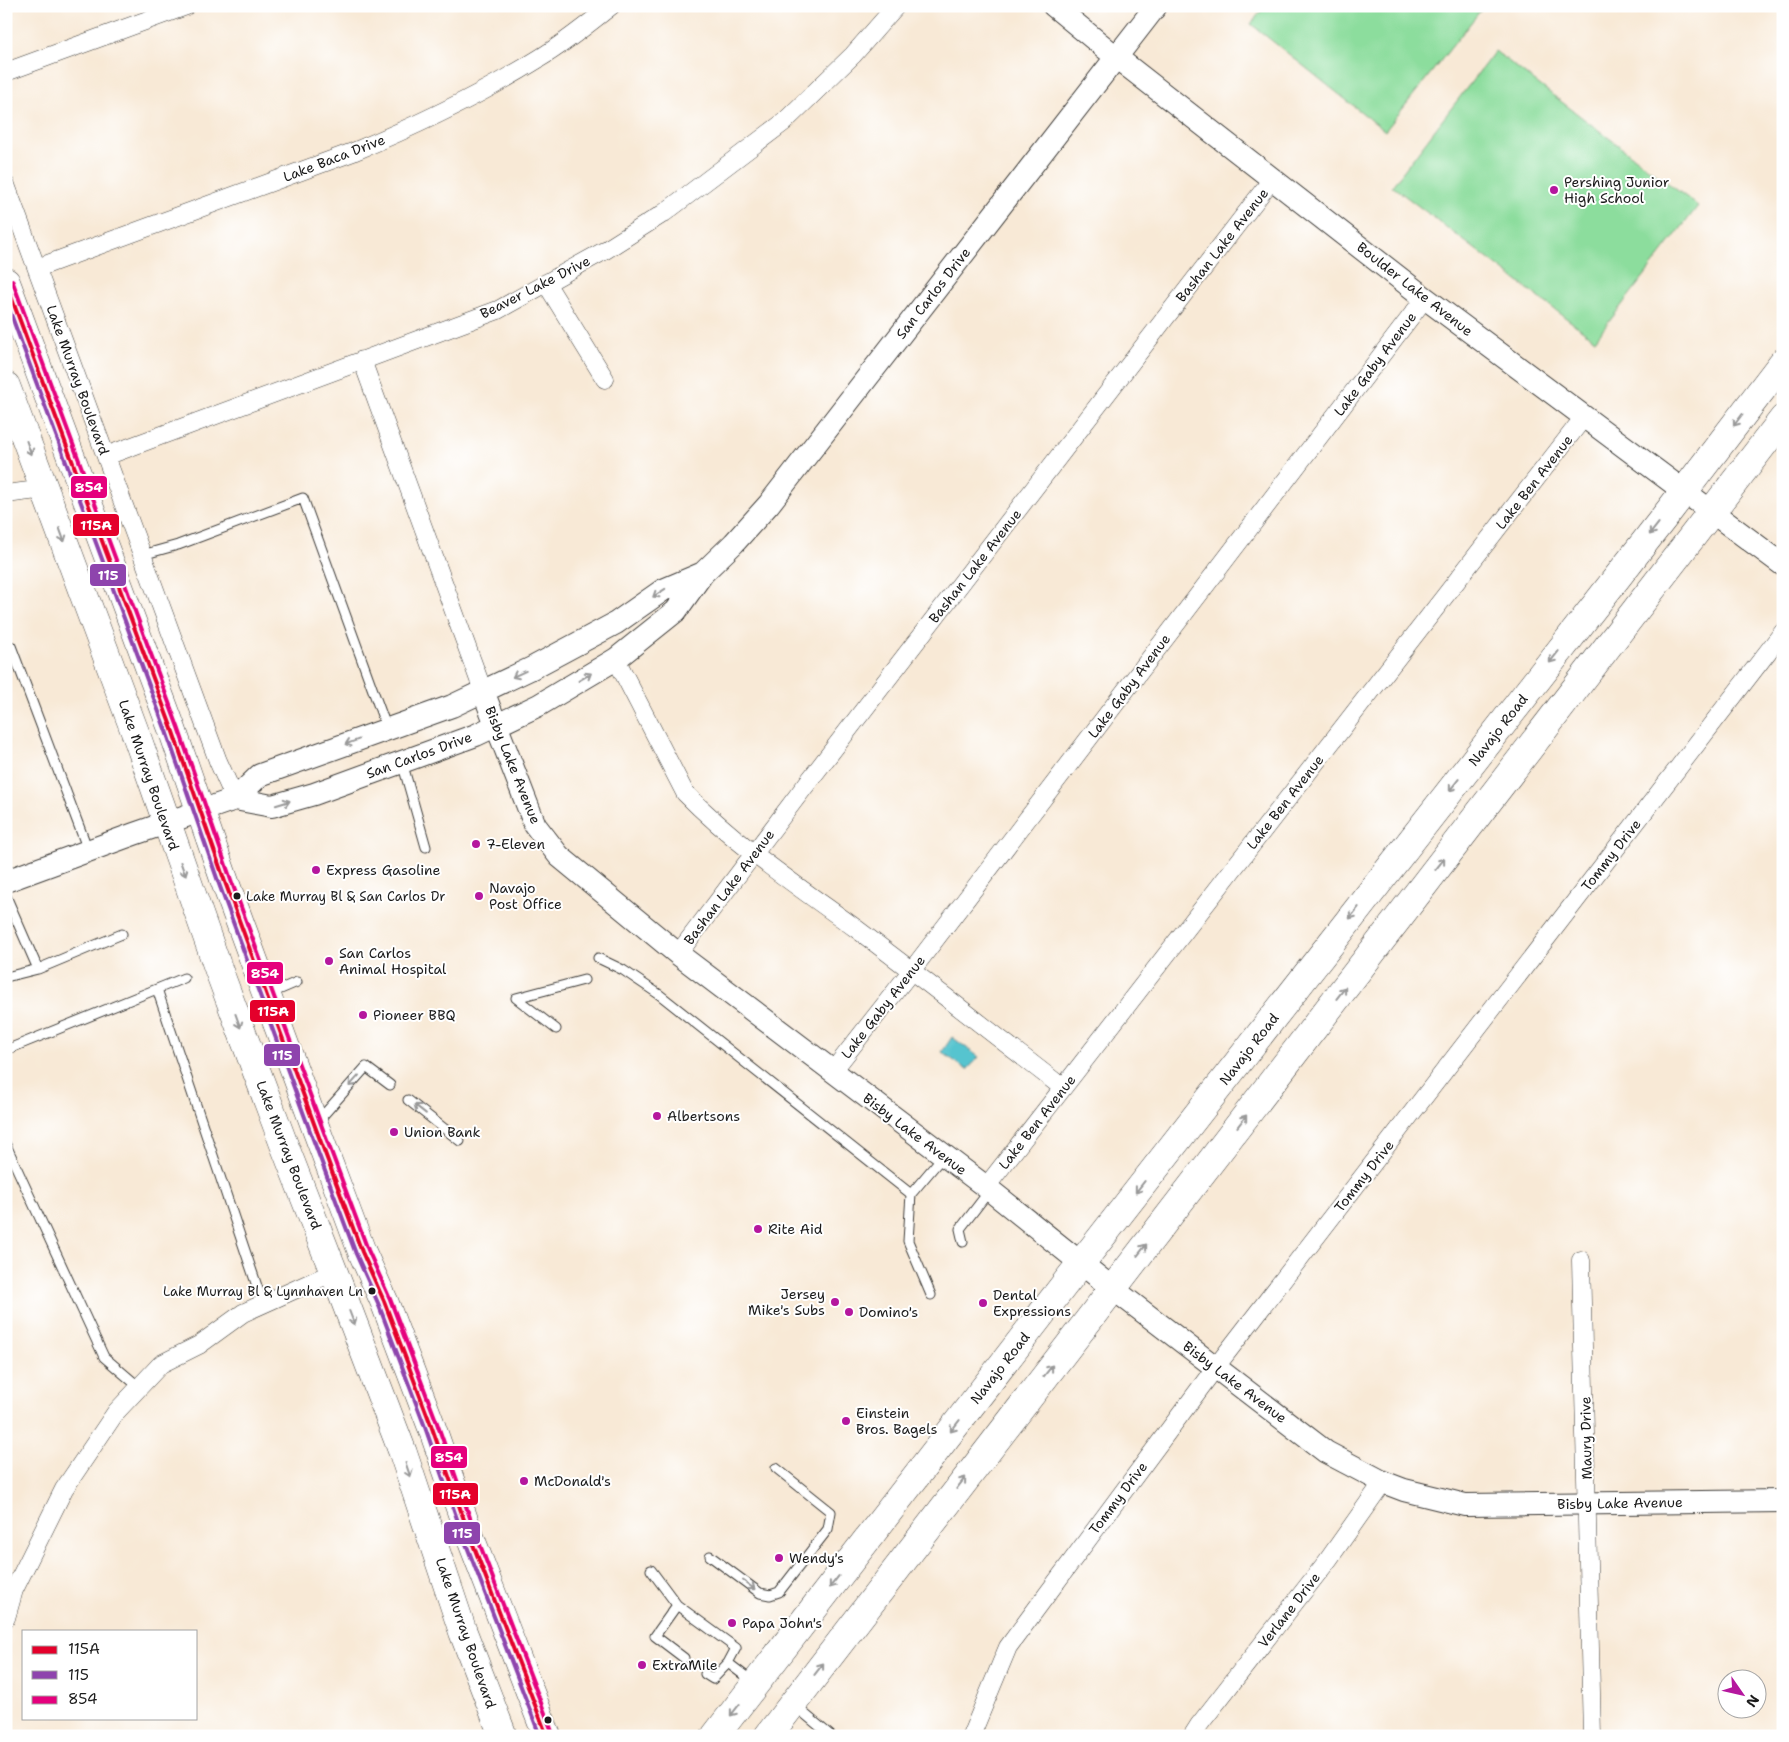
<svg xmlns="http://www.w3.org/2000/svg" width="1789" height="1742" viewBox="0 0 1789 1742" font-family="'Shantell Sans',sans-serif">
  <style>
    .green { fill: #8cdd9d; stroke: #547c5c }
    .water { fill: #57c4cf; stroke: #3a7076 }
    .lines { fill: none; stroke-linecap: round; stroke-linejoin: round }
    .service-casing { stroke: #3d3b38; stroke-width: 11 }
    .minor-casing { stroke: #3d3b38; stroke-width: 19 }
    .tertiary-casing { stroke: #3d3b38; stroke-width: 24 }
    .primary-casing { stroke: #3d3b38; stroke-width: 29 }
    .service { stroke: #fff; stroke-width: 9 }
    .minor { stroke: #fff; stroke-width: 18 }
    .tertiary { stroke: #fff; stroke-width: 22 }
    .primary { stroke: #fff; stroke-width: 28 }
    .bus-1-casing { stroke: #fff; stroke-width: 8 }
    .bus-2-casing { stroke: #fff; stroke-width: 8 }
    .bus-3-casing { stroke: #fff; stroke-width: 8 }
    .bus-1 { stroke: #e4002b; stroke-width: 4 }
    .bus-2 { stroke: #8e44ad; stroke-width: 4 }
    .bus-3 { stroke: #e5007d; stroke-width: 4 }
    .oneway { stroke: #999 }
    .poi-dot { fill: #b5179e; stroke: #fff; stroke-width: 2 }
    .bus-dot { fill: #1c1c1c; stroke: #fff; stroke-width: 2 }
    .labels { text-anchor: middle; dominant-baseline: central; stroke-width: 4; stroke-linejoin: round; paint-order: stroke }
    .bus-label { font-size: 13px; fill: #1c1c1c; stroke: #fff; text-anchor: start }
    .street-label { font-size: 14px; fill: #1c1c1c; stroke: #fff }
    .poi-label { font-size: 14px; fill: #1c1c1c; stroke: #fff; text-anchor: start }
    .line-badge { stroke: #fff; stroke-width: 2 }
    .badge-label { font-size: 14px; text-anchor: middle; font-weight: bold; fill: #fff }
  </style>
  <rect width="100%" height="100%" fill="#fff"/>
  <filter id="ink" filterUnits="userSpaceOnUse"><feTurbulence type="fractalNoise" baseFrequency=".02" numOctaves="2"/><feDisplacementMap in="SourceGraphic" scale="10" xChannelSelector="R" yChannelSelector="G"/><feConvolveMatrix kernelMatrix="1 2 1 2 8 2 1 2 1" color-interpolation-filters="sRGB"/></filter>
  <filter id="wash" filterUnits="userSpaceOnUse"><feTurbulence type="fractalNoise" baseFrequency=".0096" numOctaves="4" result="noise"/><feDisplacementMap in="SourceGraphic" scale="20" xChannelSelector="R" yChannelSelector="G"/><feGaussianBlur stdDeviation="1.12" result="paint"/><feColorMatrix in="noise" values="0 0 0 0 0 0 0 0 0 0 0 0 0 0 0 0 0 1.4 0 .05"/><feComposite in="paint" operator="in"/></filter>
  <g filter="url(#wash)">
    <rect width="100%" height="100%" fill="#f8e9d6"/>
    <path class="green" d="M 1265,6 L 1484,6 L 1385,131 L 1251,24 Z
      M 1495,51 L 1698,206 L 1595,340 L 1392,186 Z"/>
    <path class="water" d="M 952,1037 L 979,1057 L 967,1070 L 942,1052 Z"/>
  </g>
  <g filter="url(#ink)">
    <g class="lines">
      <g class="service-casing">
        <path id="service" d="M 142,555 L 178,545 L 303,498 L 387,729
          M 11,646 L 88,850
          M 402,762 L 426,847
          M 6,896 L 38,969 L 122,934
          M 598,958 L 623,970 L 660,995 L 911,1194 L 944,1155
          M 6,977 L 38,969
          M 157,989 L 263,1304
          M 269,994 L 297,982
          M 556,1029 L 516,998 L 584,980
          M 6,1050 L 184,978
          M 408,1100 L 460,1141
          M 318,1121 L 366,1067 L 390,1085
          M 6,1145 L 104,1357 L 139,1387
          M 911,1194 L 908,1241 L 931,1295
          M 963,1242 L 960,1229 L 990,1190
          M 710,1556 L 760,1593 L 770,1595 L 779,1592 L 828,1529 L 831,1512 L 776,1468
          M 651,1570 L 677,1605
          M 684,1658 L 655,1636 L 677,1605 L 736,1648 L 728,1663 L 753,1682
          M 705,1674 L 713,1679 L 728,1663
          M 794,1705 L 831,1736"/>
      </g>
      <g class="minor-casing">
        <path id="minor" d="M 6,72 L 186,6
          M 6,185 L 218,761 L 235,799
          M 37,268 L 353,152 C 418,125 481,95 540,58 C 565,43 588,24 611,6
          M 546,283 L 605,379
          M 362,360 L 483,691
          M 106,456 L 498,310 L 604,251 L 664,213 L 784,122 L 853,55 L 896,6
          M 6,494 L 45,489
          M 616,659 L 685,793 C 736,845 799,887 858,930 C 927,982 995,1035 1063,1088
          M 678,954 L 802,790 L 1273,178
          M 832,1072 L 912,970 L 1425,298
          M 986,1187 L 1584,417
          M 1581,1260 L 1592,1736
          M 6,1618 L 14,1590 L 64,1489 L 116,1412 L 161,1364 L 199,1345 L 243,1313 L 334,1272
          M 971,1736 L 1008,1647 L 1215,1368 L 1783,632
          M 1192,1736 L 1199,1725 L 1328,1560 L 1383,1482"/>
      </g>
      <g class="tertiary-casing">
        <path id="tertiary" d="M 1054,6 L 1116,57 L 1425,298 L 1783,565
          M 483,691 L 535,825 L 559,856 L 678,954 L 986,1187 L 1112,1288 L 1326,1452 L 1383,1482 L 1404,1490 L 1465,1505 L 1783,1501
          M 235,799 L 272,806 L 314,794 L 476,735 L 539,705 L 616,659 L 676,611 L 703,573 L 734,543 L 769,504 L 1156,6
          M 6,881 L 134,834 L 235,799 L 260,775 L 452,706 L 532,668 L 616,623 L 663,590 L 703,573"/>
      </g>
      <g class="primary-casing">
        <path id="primary" d="M 6,282 L 172,729 L 225,882 L 316,1129 L 362,1252 L 384,1301 L 431,1425 L 469,1534 L 547,1736
          M 6,386 L 138,740 L 219,971 L 283,1142 L 340,1288 L 403,1453 L 463,1632 L 503,1736
          M 715,1736 L 1064,1285 L 1669,511 L 1783,362
          M 768,1736 L 1783,419"/>
      </g>
      <use href="#service" class="service"/>
      <use href="#minor" class="minor"/>
      <use href="#tertiary" class="tertiary"/>
      <use href="#primary" class="primary"/>
      <g class="bus-1-casing">
        <path id="bus-1" d="M 6,283 L 172,729 L 225,882 L 316,1129 L 362,1252 L 384,1301 L 431,1425 L 469,1534 L 547,1736"/>
      </g>
      <g class="bus-2-casing">
        <path id="bus-2" d="M 6,301 L 166,731 L 219,884 L 310,1131 L 356,1254 L 378,1303 L 425,1427 L 463,1536 L 540,1736"/>
      </g>
      <g class="bus-3-casing">
        <path id="bus-3" d="M 12,280 L 178,727 L 231,880 L 322,1127 L 368,1250 L 390,1299 L 437,1423 L 475,1532 L 553,1734"/>
      </g>
      <use href="#bus-1" class="bus-1"/>
      <use href="#bus-2" class="bus-2"/>
      <use href="#bus-3" class="bus-3"/>
    </g>
    <defs><path id="oneway-shaft" d="M-6 0H5M1.5-3L5.5 0L1.5 3" fill="none" stroke-width="1.6" stroke-linecap="round" stroke-linejoin="round" transform="scale(1.25)"/></defs>
    <g class="oneway">
      <use href="#oneway-shaft" transform="translate(1738 420) rotate(127)"/>
      <use href="#oneway-shaft" transform="translate(29 448) rotate(70)"/>
      <use href="#oneway-shaft" transform="translate(1654 529) rotate(128)"/>
      <use href="#oneway-shaft" transform="translate(62 535) rotate(70)"/>
      <use href="#oneway-shaft" transform="translate(659 593) rotate(147)"/>
      <use href="#oneway-shaft" transform="translate(1554 657) rotate(128)"/>
      <use href="#oneway-shaft" transform="translate(519 674) rotate(155)"/>
      <use href="#oneway-shaft" transform="translate(585 677) rotate(-31)"/>
      <use href="#oneway-shaft" transform="translate(352 742) rotate(160)"/>
      <use href="#oneway-shaft" transform="translate(1454 785) rotate(128)"/>
      <use href="#oneway-shaft" transform="translate(283 803) rotate(-17)"/>
      <use href="#oneway-shaft" transform="translate(1440 864) rotate(-52)"/>
      <use href="#oneway-shaft" transform="translate(183 869) rotate(70)"/>
      <use href="#oneway-shaft" transform="translate(1354 913) rotate(128)"/>
      <use href="#oneway-shaft" transform="translate(1341 993) rotate(-52)"/>
      <use href="#oneway-shaft" transform="translate(238 1021) rotate(70)"/>
      <use href="#oneway-shaft" transform="translate(354 1081) rotate(132)"/>
      <use href="#oneway-shaft" transform="translate(420 1109) rotate(-142)"/>
      <use href="#oneway-shaft" transform="translate(1242 1121) rotate(-52)"/>
      <use href="#oneway-shaft" transform="translate(1140 1187) rotate(128)"/>
      <use href="#oneway-shaft" transform="translate(1142 1250) rotate(-52)"/>
      <use href="#oneway-shaft" transform="translate(352 1318) rotate(69)"/>
      <use href="#oneway-shaft" transform="translate(1048 1371) rotate(-52)"/>
      <use href="#oneway-shaft" transform="translate(955 1426) rotate(128)"/>
      <use href="#oneway-shaft" transform="translate(408 1470) rotate(71)"/>
      <use href="#oneway-shaft" transform="translate(961 1483) rotate(-52)"/>
      <use href="#oneway-shaft" transform="translate(834 1582) rotate(128)"/>
      <use href="#oneway-shaft" transform="translate(749 1585) rotate(37)"/>
      <use href="#oneway-shaft" transform="translate(819 1669) rotate(-52)"/>
      <use href="#oneway-shaft" transform="translate(735 1710) rotate(128)"/>
    </g>
  </g>
  <g class="poi-dot">
    <circle cx="1554" cy="190" r="5"/>
    <circle cx="476" cy="844" r="5"/>
    <circle cx="316" cy="870" r="5"/>
    <circle cx="479" cy="896" r="5"/>
    <circle cx="329" cy="961" r="5"/>
    <circle cx="363" cy="1015" r="5"/>
    <circle cx="657" cy="1116" r="5"/>
    <circle cx="394" cy="1132" r="5"/>
    <circle cx="758" cy="1229" r="5"/>
    <circle cx="835" cy="1302" r="5"/>
    <circle cx="983" cy="1303" r="5"/>
    <circle cx="849" cy="1312" r="5"/>
    <circle cx="846" cy="1421" r="5"/>
    <circle cx="524" cy="1481" r="5"/>
    <circle cx="779" cy="1558" r="5"/>
    <circle cx="732" cy="1623" r="5"/>
    <circle cx="642" cy="1665" r="5"/>
  </g>
  <g class="bus-dot">
    <circle cx="237" cy="896" r="4.5"/>
    <circle cx="372" cy="1291" r="4.5"/>
    <circle cx="548" cy="1720" r="4.5"/>
  </g>
  <g class="labels">
    <g class="bus-label">
      <text x="246" y="896">Lake Murray Bl &amp; San Carlos Dr</text>
      <text x="363" y="1291" text-anchor="end">Lake Murray Bl &amp; Lynnhaven Ln</text>
    </g>
    <g class="street-label">
      <text transform="translate(334 158) rotate(-21)">Lake Baca Drive</text>
      <text transform="translate(1222 245) rotate(-52)">Bashan Lake Avenue</text>
      <text transform="translate(535 287) rotate(-27)">Beaver Lake Drive</text>
      <text transform="translate(1415 289) rotate(38)">Boulder Lake Avenue</text>
      <text transform="translate(933 293) rotate(-52)">San Carlos Drive</text>
      <text transform="translate(1375 364) rotate(-53)">Lake Gaby Avenue</text>
      <text transform="translate(78 380) rotate(70)">Lake Murray Boulevard</text>
      <text transform="translate(1534 482) rotate(-52)">Lake Ben Avenue</text>
      <text transform="translate(975 566) rotate(-52)">Bashan Lake Avenue</text>
      <text transform="translate(1129 686) rotate(-53)">Lake Gaby Avenue</text>
      <text transform="translate(1498 730) rotate(-52)">Navajo Road</text>
      <text transform="translate(419 755) rotate(-20)">San Carlos Drive</text>
      <text transform="translate(513 765) rotate(68)">Bisby Lake Avenue</text>
      <text transform="translate(149 775) rotate(71)">Lake Murray Boulevard</text>
      <text transform="translate(1285 802) rotate(-52)">Lake Ben Avenue</text>
      <text transform="translate(1611 855) rotate(-52)">Tommy Drive</text>
      <text transform="translate(729 887) rotate(-53)">Bashan Lake Avenue</text>
      <text transform="translate(883 1007) rotate(-52)">Lake Gaby Avenue</text>
      <text transform="translate(1249 1049) rotate(-52)">Navajo Road</text>
      <text transform="translate(1037 1122) rotate(-52)">Lake Ben Avenue</text>
      <text transform="translate(915 1134) rotate(37)">Bisby Lake Avenue</text>
      <text transform="translate(289 1155) rotate(69)">Lake Murray Boulevard</text>
      <text transform="translate(1364 1176) rotate(-52)">Tommy Drive</text>
      <text transform="translate(1000 1368) rotate(-52)">Navajo Road</text>
      <text transform="translate(1235 1382) rotate(37)">Bisby Lake Avenue</text>
      <text transform="translate(1586 1438) rotate(-91)">Maury Drive</text>
      <text transform="translate(1118 1498) rotate(-53)">Tommy Drive</text>
      <text transform="translate(1620 1503) rotate(-1)">Bisby Lake Avenue</text>
      <text transform="translate(1289 1610) rotate(-52)">Verlane Drive</text>
      <text transform="translate(466 1633) rotate(71)">Lake Murray Boulevard</text>
    </g>
    <g class="poi-label">
      <text x="1564" y="182">Pershing Junior<tspan x="1564" dy="16">High School</tspan></text>
      <text x="486" y="844">7-Eleven</text>
      <text x="326" y="870">Express Gasoline</text>
      <text x="489" y="888">Navajo<tspan x="489" dy="16">Post Office</tspan></text>
      <text x="339" y="953">San Carlos<tspan x="339" dy="16">Animal Hospital</tspan></text>
      <text x="373" y="1015">Pioneer BBQ</text>
      <text x="667" y="1116">Albertsons</text>
      <text x="404" y="1132">Union Bank</text>
      <text x="768" y="1229">Rite Aid</text>
      <text x="825" y="1294" text-anchor="end">Jersey<tspan x="825" dy="16">Mike's Subs</tspan></text>
      <text x="993" y="1295">Dental<tspan x="993" dy="16">Expressions</tspan></text>
      <text x="859" y="1312">Domino's</text>
      <text x="856" y="1413">Einstein<tspan x="856" dy="16">Bros. Bagels</tspan></text>
      <text x="534" y="1481">McDonald's</text>
      <text x="789" y="1558">Wendy's</text>
      <text x="742" y="1623">Papa John's</text>
      <text x="652" y="1665">ExtraMile</text>
    </g>
  </g>
  <g class="line-badge">
    <rect x="70" y="475" width="38" height="24" rx="5" fill="#e5007d"/>
    <rect x="72" y="513" width="48" height="24" rx="5" fill="#e4002b"/>
    <rect x="89" y="563" width="38" height="24" rx="5" fill="#8e44ad"/>
    <rect x="246" y="961" width="38" height="24" rx="5" fill="#e5007d"/>
    <rect x="249" y="999" width="47" height="24" rx="5" fill="#e4002b"/>
    <rect x="263" y="1043" width="38" height="24" rx="5" fill="#8e44ad"/>
    <rect x="430" y="1445" width="38" height="24" rx="5" fill="#e5007d"/>
    <rect x="432" y="1482" width="47" height="24" rx="5" fill="#e4002b"/>
    <rect x="443" y="1521" width="38" height="24" rx="5" fill="#8e44ad"/>
  </g>
  <g class="badge-label">
    <text x="89" y="492">854</text>
    <text x="96" y="530">115A</text>
    <text x="108" y="580">115</text>
    <text x="265" y="978">854</text>
    <text x="273" y="1016">115A</text>
    <text x="282" y="1060">115</text>
    <text x="449" y="1462">854</text>
    <text x="455" y="1499">115A</text>
    <text x="462" y="1538">115</text>
  </g>
  <rect width="1789" height="1742" fill="none" stroke="#fff" stroke-width="25"/>
  <rect x="22" y="1630" width="175" height="90" fill="#ffffff" stroke="#a4a4a4"/>
  <rect x="32" y="1646" width="25" height="8" fill="#e4002b" stroke="#a4a4a4"/>
  <text x="68" y="1654" font-size="15" fill="#1c1c1c">115A</text>
  <rect x="32" y="1671" width="25" height="8" fill="#8e44ad" stroke="#a4a4a4"/>
  <text x="68" y="1680" font-size="15" fill="#1c1c1c">115</text>
  <rect x="32" y="1696" width="25" height="8" fill="#e5007d" stroke="#a4a4a4"/>
  <text x="68" y="1704" font-size="15" fill="#1c1c1c">854</text>
  <g transform="translate(1742 1694) rotate(124)"><circle r="24" fill="#ffffff" stroke="#a4a4a4"/>
  <path d="M0-4L9 19L0 12L-9 19Z" fill="#b5179e"/>
  <text y="-8" font-size="14" font-weight="bold" text-anchor="middle" fill="#1c1c1c">N</text>
  </g>
</svg>
